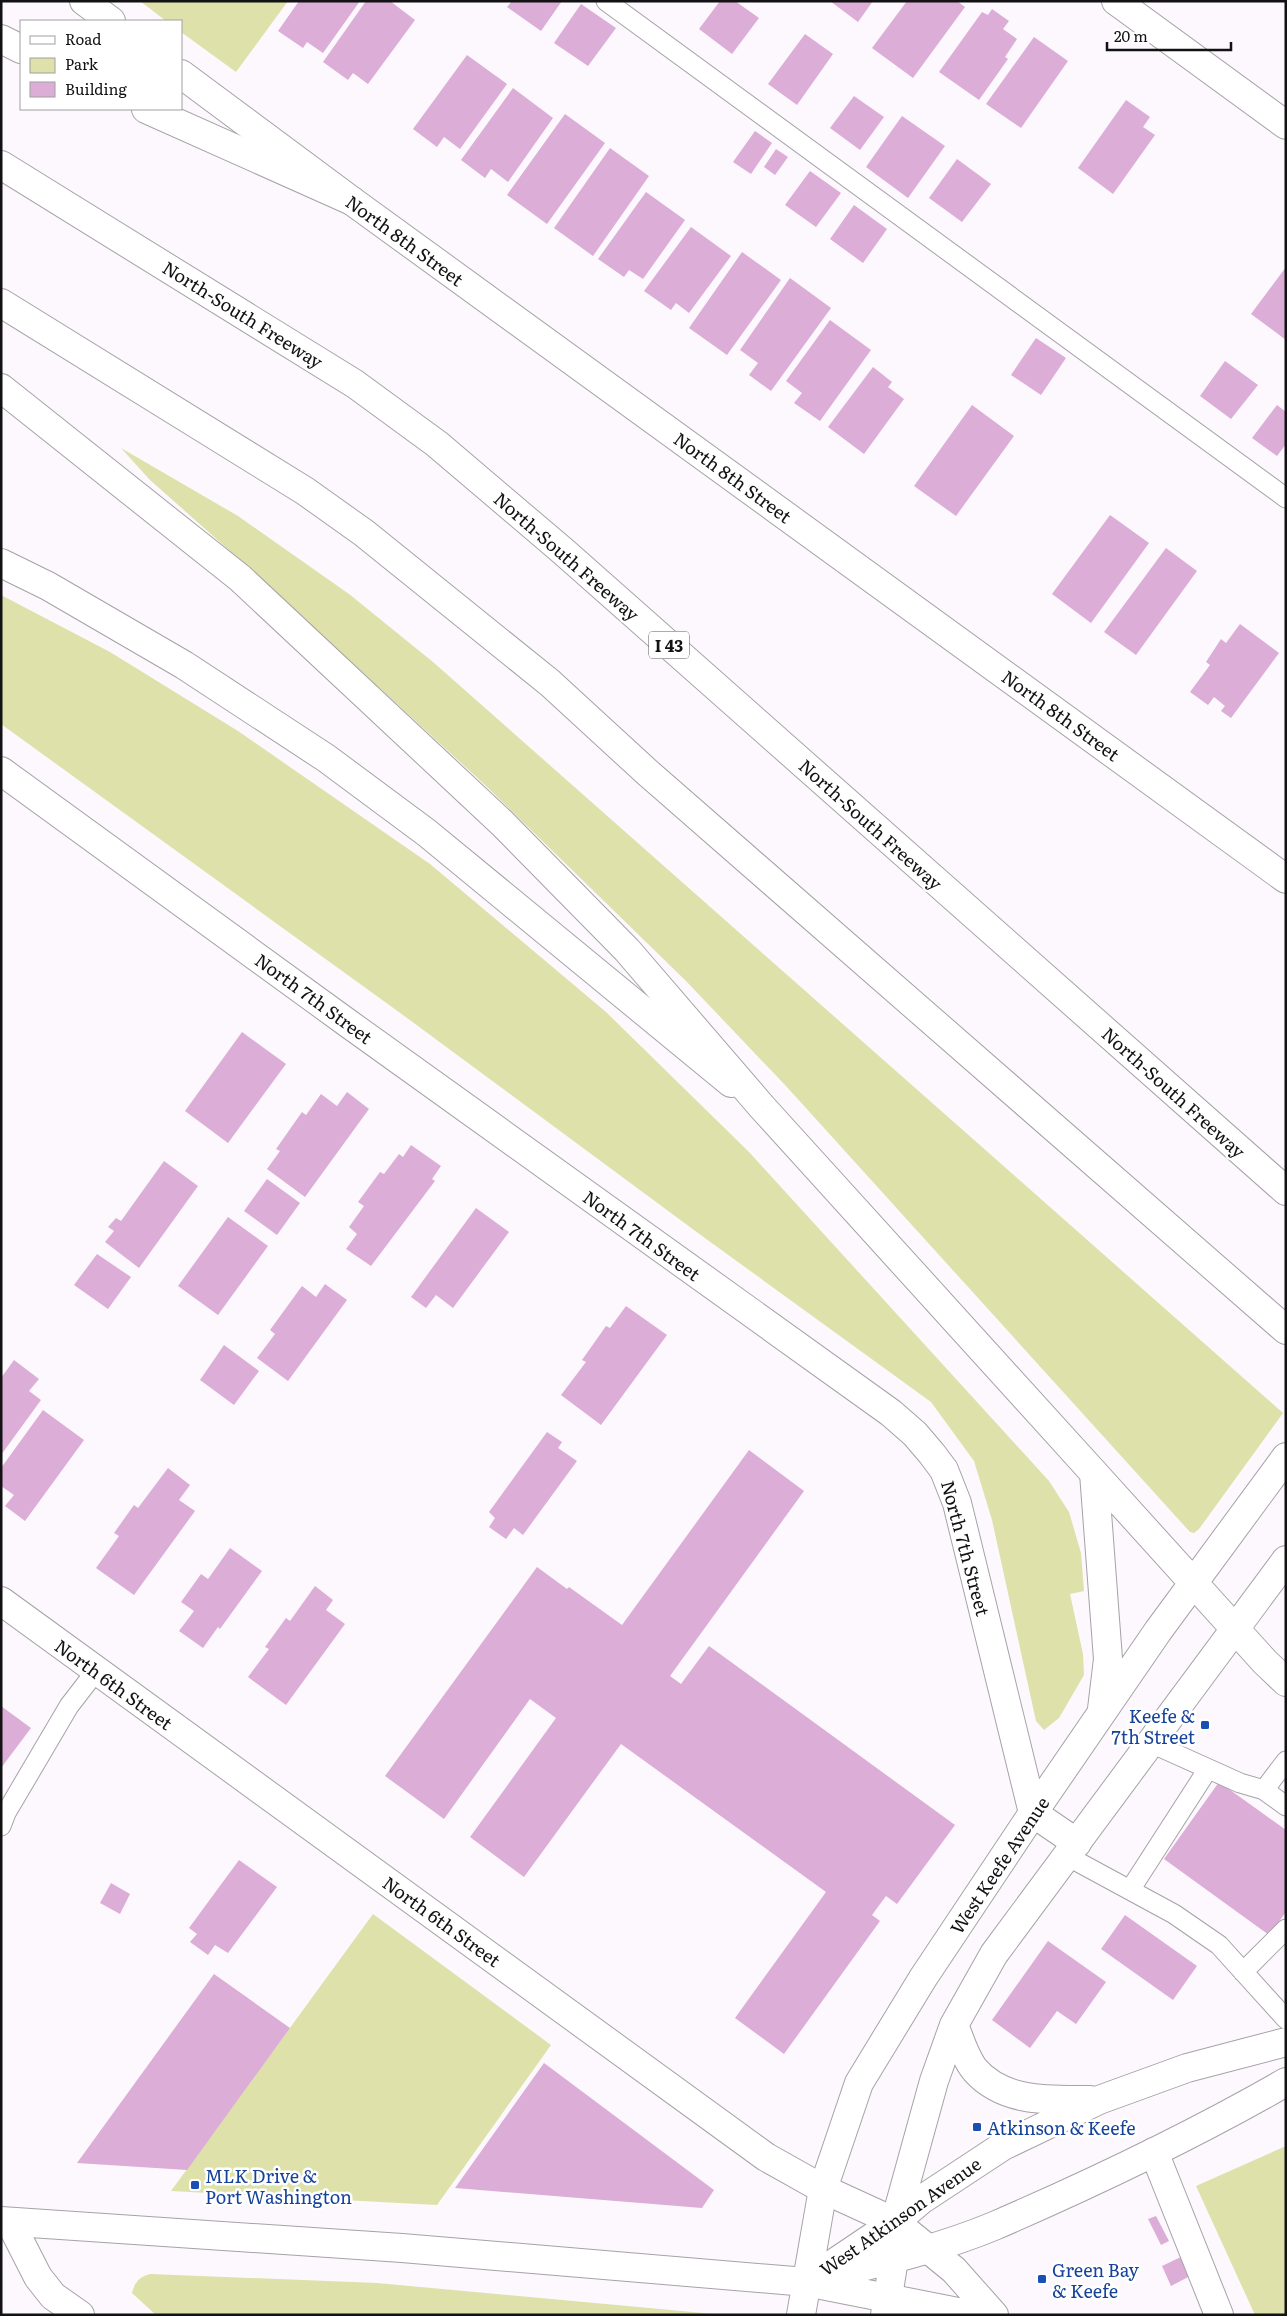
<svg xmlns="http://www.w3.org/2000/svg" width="1287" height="2316" viewBox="0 0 1287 2316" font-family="Literata,serif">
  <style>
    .green { fill: #dee1aa }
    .building { fill: #dcadd7 }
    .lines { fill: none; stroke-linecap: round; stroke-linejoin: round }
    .service-casing { stroke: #a6a2a7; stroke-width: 21 }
    .minor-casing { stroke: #a6a2a7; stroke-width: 30 }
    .tertiary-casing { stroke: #a6a2a7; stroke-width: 30 }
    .secondary-casing { stroke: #a6a2a7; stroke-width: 30 }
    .motorway-casing { stroke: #a6a2a7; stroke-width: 30 }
    .service { stroke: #fff; stroke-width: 19 }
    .minor { stroke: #fff; stroke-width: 28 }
    .tertiary { stroke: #fff; stroke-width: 28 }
    .secondary { stroke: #fff; stroke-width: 28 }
    .motorway { stroke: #fff; stroke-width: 28 }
    .transit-dot { fill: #1a4fb4; stroke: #fff; stroke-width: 2 }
    .labels { text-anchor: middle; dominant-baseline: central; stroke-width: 5; stroke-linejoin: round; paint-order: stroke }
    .shield { fill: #fff; stroke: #59585a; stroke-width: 1 }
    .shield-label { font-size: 16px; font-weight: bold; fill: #121113 }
    .street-label { font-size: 18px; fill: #121113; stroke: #fff }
    .transit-label { font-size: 18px; fill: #164399; stroke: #fff; text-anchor: start }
  </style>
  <rect width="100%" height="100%" fill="#fcf8fd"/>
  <path class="green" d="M 140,1 L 288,1 L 236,72 L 181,32 L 181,21 L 166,21 Z
    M 121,448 L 238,516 L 349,594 L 433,662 L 1283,1413 L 1199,1529 L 1194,1533 L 1190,1532 L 786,1086 L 686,981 L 485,785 L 248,567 L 150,480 Z
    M 1,595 L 110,652 L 238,731 L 430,864 L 606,1012 L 749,1152 L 1049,1481 L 1069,1512 L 1081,1553 L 1084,1591 L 1070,1594 L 1083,1654 L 1084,1675 L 1059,1718 L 1044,1730 L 1036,1721 L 992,1520 L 974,1461 L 931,1402 L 698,1233 L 403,1015 L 1,724 Z
    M 373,1914 L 551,2045 L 437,2205 L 171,2191 Z
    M 1286,2146 L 1286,2315 L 1255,2315 L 1196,2186 Z
    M 150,2274 L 377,2283 L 725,2315 L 156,2315 L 132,2293 C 135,2282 139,2277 150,2274 Z"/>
  <path class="building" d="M 299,1 L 360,1 L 323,53 L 307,42 L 303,48 L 278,31 Z
    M 366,1 L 390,1 L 415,20 L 368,84 L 353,73 L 348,80 L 323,62 Z
    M 512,1 L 562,1 L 541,31 L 507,7 Z
    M 720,1 L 735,1 L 759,18 L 732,54 L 699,29 Z
    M 830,1 L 873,1 L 858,22 Z
    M 907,1 L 957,1 L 965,7 L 913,78 L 872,48 Z
    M 581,4 L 616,28 L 588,66 L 554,43 Z
    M 992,9 L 1009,21 L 1003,29 L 1017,39 L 1005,57 L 1008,59 L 979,100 L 939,72 L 982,12 L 988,15 Z
    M 805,34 L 833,54 L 797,105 L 768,84 Z
    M 1034,37 L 1068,61 L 1021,128 L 986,104 Z
    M 467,55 L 507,84 L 460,149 L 444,137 L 437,147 L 413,129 Z
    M 513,88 L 553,118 L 508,182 L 491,169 L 485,178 L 461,160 Z
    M 854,96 L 884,117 L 860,150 L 830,128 Z
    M 1126,100 L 1150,117 L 1143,127 L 1155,135 L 1113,194 L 1078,168 Z
    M 565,114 L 605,143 L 547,224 L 507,195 Z
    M 902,116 L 945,146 L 908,198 L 866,167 Z
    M 755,131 L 772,143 L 751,174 L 733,162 Z
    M 610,148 L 649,176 L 593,256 L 554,228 Z
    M 776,149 L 788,157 L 775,175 L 764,167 Z
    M 957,159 L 991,184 L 962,222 L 929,198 Z
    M 810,171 L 841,193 L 816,227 L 785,205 Z
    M 646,192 L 685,220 L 643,279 L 629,270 L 624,277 L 598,259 Z
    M 854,205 L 887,229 L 863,263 L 830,239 Z
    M 691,227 L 731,256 L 689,313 L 676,303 L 671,310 L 644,291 Z
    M 742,252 L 781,280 L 727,355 L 689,328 Z
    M 1286,267 L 1286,340 L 1251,314 Z
    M 790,278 L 831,308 L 771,391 L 749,375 L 758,363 L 740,350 Z
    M 830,320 L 871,350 L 820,421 L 794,403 L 802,393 L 786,381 Z
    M 1036,338 L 1066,358 L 1041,395 L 1011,375 Z
    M 1225,361 L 1258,385 L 1231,419 L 1200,396 Z
    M 873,367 L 892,382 L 888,387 L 904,399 L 864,454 L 828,427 Z
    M 972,405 L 1014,436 L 956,516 L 914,486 Z
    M 1277,405 L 1286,412 L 1286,444 L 1277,456 L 1252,438 Z
    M 1110,515 L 1149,543 L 1091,623 L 1052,594 Z
    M 1166,548 L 1197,571 L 1136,655 L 1104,632 Z
    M 1240,624 L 1279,653 L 1231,718 L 1221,711 L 1225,706 L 1214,697 L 1208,705 L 1190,692 L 1210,665 L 1206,662 L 1221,639 L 1226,643 Z
    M 242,1032 L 286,1064 L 228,1143 L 185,1111 Z
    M 347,1092 L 369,1109 L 305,1197 L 267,1169 L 280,1151 L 276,1149 L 302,1112 L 306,1115 L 321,1094 L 337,1106 Z
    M 411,1145 L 441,1166 L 432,1179 L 435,1181 L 371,1266 L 346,1249 L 357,1234 L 349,1227 L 364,1206 L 358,1202 L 380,1172 L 384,1174 L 399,1154 L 403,1157 Z
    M 164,1161 L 198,1186 L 139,1268 L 105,1242 L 114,1231 L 108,1227 L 116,1218 L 121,1221 Z
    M 267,1179 L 300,1203 L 277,1235 L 244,1211 Z
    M 476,1208 L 509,1232 L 453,1308 L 436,1295 L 426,1308 L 411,1297 Z
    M 228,1217 L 268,1246 L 218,1315 L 178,1286 Z
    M 97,1254 L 131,1277 L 108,1309 L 74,1285 Z
    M 325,1284 L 347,1300 L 288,1381 L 257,1358 L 275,1334 L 270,1330 L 302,1286 L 316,1297 Z
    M 626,1306 L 667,1335 L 601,1425 L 561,1395 L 586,1362 L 582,1360 L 606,1326 L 610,1328 Z
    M 224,1345 L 259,1371 L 234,1405 L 200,1380 Z
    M 14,1360 L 39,1379 L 29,1391 L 41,1400 L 1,1455 L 1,1378 Z
    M 43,1410 L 84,1440 L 25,1521 L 5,1506 L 14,1495 L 1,1486 L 1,1468 Z
    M 547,1432 L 562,1442 L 558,1448 L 577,1461 L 523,1535 L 514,1528 L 506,1539 L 489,1527 L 495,1518 L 489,1512 Z
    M 749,1450 L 804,1491 L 670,1676 L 681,1684 L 709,1646 L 955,1825 L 897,1904 L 886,1896 L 872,1915 L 880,1921 L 784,2054 L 735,2018 L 826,1892 L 621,1744 L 524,1877 L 470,1837 L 556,1718 L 530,1699 L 444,1819 L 385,1776 L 537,1567 L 567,1589 L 569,1587 L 622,1625 Z
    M 168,1468 L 190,1485 L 179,1500 L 195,1511 L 134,1595 L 96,1568 L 119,1536 L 114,1533 L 134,1505 L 138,1508 Z
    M 230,1548 L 262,1571 L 220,1629 L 218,1627 L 203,1648 L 179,1631 L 194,1611 L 181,1602 L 201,1574 L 208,1579 Z
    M 315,1586 L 333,1600 L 326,1610 L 345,1624 L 286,1705 L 248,1677 L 269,1649 L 265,1647 L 286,1618 L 290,1621 Z
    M 1,1706 L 31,1728 L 1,1768 Z
    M 1219,1782 L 1286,1830 L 1286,1912 L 1269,1935 L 1164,1859 Z
    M 239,1860 L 277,1887 L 228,1953 L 215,1945 L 208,1955 L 190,1942 L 197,1934 L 189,1928 Z
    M 111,1883 L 130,1894 L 120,1914 L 100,1903 Z
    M 1125,1915 L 1197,1966 L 1173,2000 L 1101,1949 Z
    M 1048,1941 L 1106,1982 L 1076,2024 L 1057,2011 L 1030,2048 L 992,2020 Z
    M 214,1974 L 290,2028 L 187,2170 L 77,2163 Z
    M 544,2063 L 714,2190 L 702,2208 L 455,2188 Z
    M 1156,2216 L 1169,2241 L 1161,2245 L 1148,2219 Z
    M 1183,2256 L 1192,2275 L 1171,2286 L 1162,2266 Z"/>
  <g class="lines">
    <g class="service-casing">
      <path id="service" d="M 606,1 L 1286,498
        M 1151,1743 L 1240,1783 L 1264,1790 L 1286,1761
        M 1264,1790 L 1286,1806
        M 1,1826 L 6,1813 L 69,1706 L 96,1671
        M 1067,1856 L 1174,1914 L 1219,1945 L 1286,2019
        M 1130,1890 L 1208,1769
        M 1243,1972 L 1286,1929"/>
    </g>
    <g class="minor-casing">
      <path id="minor" d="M 1116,1 L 1286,125
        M 1,771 L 349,1024 L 891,1413 L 915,1434 L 932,1454 L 944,1470 L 957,1503 L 1033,1813 L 1077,1843
        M 1,1601 L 766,2157 L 823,2189 L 895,2222"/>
    </g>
    <g class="tertiary-casing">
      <path id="tertiary" d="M 84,1 L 111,21
        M 181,74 L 352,201 L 1286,879
        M 1,563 L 48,586 L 184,665 L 326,758 L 427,833 L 731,1083
        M 1094,1473 L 1265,1662 L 1286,1682
        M 1094,1473 L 1108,1659 L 1102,1709
        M 954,2025 C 960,2039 965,2058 975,2070 C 1004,2103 1050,2100 1090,2100
        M 827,2276 C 882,2262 941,2248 994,2226 C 1093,2183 1192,2136 1286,2082
        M 806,2282 L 895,2222 L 921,2200 L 1003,2146 L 1099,2100 L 1187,2068 L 1286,2042
        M 801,2315 L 823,2189 L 859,2083 L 923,1978 L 1033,1813 L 1158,1631 L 1286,1457
        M 885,2315 L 894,2259 L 895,2222 L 934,2081 L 954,2025 L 994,1954 L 1286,1560"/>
    </g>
    <g class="secondary-casing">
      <path id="secondary" d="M 1154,2152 L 1219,2315
        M 1,2221 L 402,2248 L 806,2282 L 973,2315
        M 10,2222 L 38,2277 L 53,2296 L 80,2315
        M 895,2222 L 954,2270 L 994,2315"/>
    </g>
    <g class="motorway-casing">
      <path id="motorway" d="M 1,39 L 21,49
        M 146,109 L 352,201
        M 1,165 L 355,384 L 437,444 L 564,552 L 1286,1191
        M 1,303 L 305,491 L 364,533 L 550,683 L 648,773 L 1286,1330
        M 1,388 L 240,578 L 502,823 L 627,950 L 762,1107 L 1094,1473"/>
    </g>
    <use href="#service" class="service"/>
    <use href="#minor" class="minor"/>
    <use href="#tertiary" class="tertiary"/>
    <use href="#secondary" class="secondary"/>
    <use href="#motorway" class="motorway"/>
  </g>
  <g class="transit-dot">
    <rect x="1200" y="1720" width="10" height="10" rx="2.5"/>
    <rect x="972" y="2122" width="10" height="10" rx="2.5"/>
    <rect x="190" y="2180" width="10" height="10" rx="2.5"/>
    <rect x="1037" y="2274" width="10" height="10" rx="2.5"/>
  </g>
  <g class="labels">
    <rect class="shield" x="649" y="631.5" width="40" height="27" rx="4"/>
    <g class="shield-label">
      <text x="669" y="645">I 43</text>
    </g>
    <g class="street-label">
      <text transform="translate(405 240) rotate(36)">North 8th Street</text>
      <text transform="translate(243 314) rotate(32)">North-South Freeway</text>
      <text transform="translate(733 477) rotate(36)">North 8th Street</text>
      <text transform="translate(567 556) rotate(41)">North-South Freeway</text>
      <text transform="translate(1061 715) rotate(36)">North 8th Street</text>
      <text transform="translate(871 824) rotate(42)">North-South Freeway</text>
      <text transform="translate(314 998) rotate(36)">North 7th Street</text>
      <text transform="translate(1174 1092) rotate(42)">North-South Freeway</text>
      <text transform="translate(642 1235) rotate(36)">North 7th Street</text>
      <text transform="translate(966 1548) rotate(75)">North 7th Street</text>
      <text transform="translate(114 1684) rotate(36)">North 6th Street</text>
      <text transform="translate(999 1865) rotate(-56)">West Keefe Avenue</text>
      <text transform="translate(442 1921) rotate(36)">North 6th Street</text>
      <text transform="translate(900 2216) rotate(-35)">West Atkinson Avenue</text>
    </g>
    <g class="transit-label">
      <text x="1195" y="1715" text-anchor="end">Keefe &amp;<tspan x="1195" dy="21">7th Street</tspan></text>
      <text x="987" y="2127">Atkinson &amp; Keefe</text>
      <text x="205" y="2175">MLK Drive &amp;<tspan x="205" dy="21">Port Washington</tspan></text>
      <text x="1052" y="2269">Green Bay<tspan x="1052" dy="21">&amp; Keefe</tspan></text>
    </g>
  </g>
  <rect width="1287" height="2316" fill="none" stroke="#121113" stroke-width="5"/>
  <rect x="20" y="20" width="162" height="90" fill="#ffffff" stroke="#a0a0a1"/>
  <rect x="30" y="36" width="25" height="8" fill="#ffffff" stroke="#a0a0a1"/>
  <text x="65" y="45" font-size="15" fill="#121113">Road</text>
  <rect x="30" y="58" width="25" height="15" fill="#dee1aa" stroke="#a0a0a1"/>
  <text x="65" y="70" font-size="15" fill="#121113">Park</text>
  <rect x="30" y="82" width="25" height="15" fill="#dcadd7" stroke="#a0a0a1"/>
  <text x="65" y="95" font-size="15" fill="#121113">Building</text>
  <path d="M1107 42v8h124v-8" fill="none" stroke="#121113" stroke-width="2.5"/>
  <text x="1114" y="42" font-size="15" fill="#121113" stroke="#ffffff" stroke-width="4" paint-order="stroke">20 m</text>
</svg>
